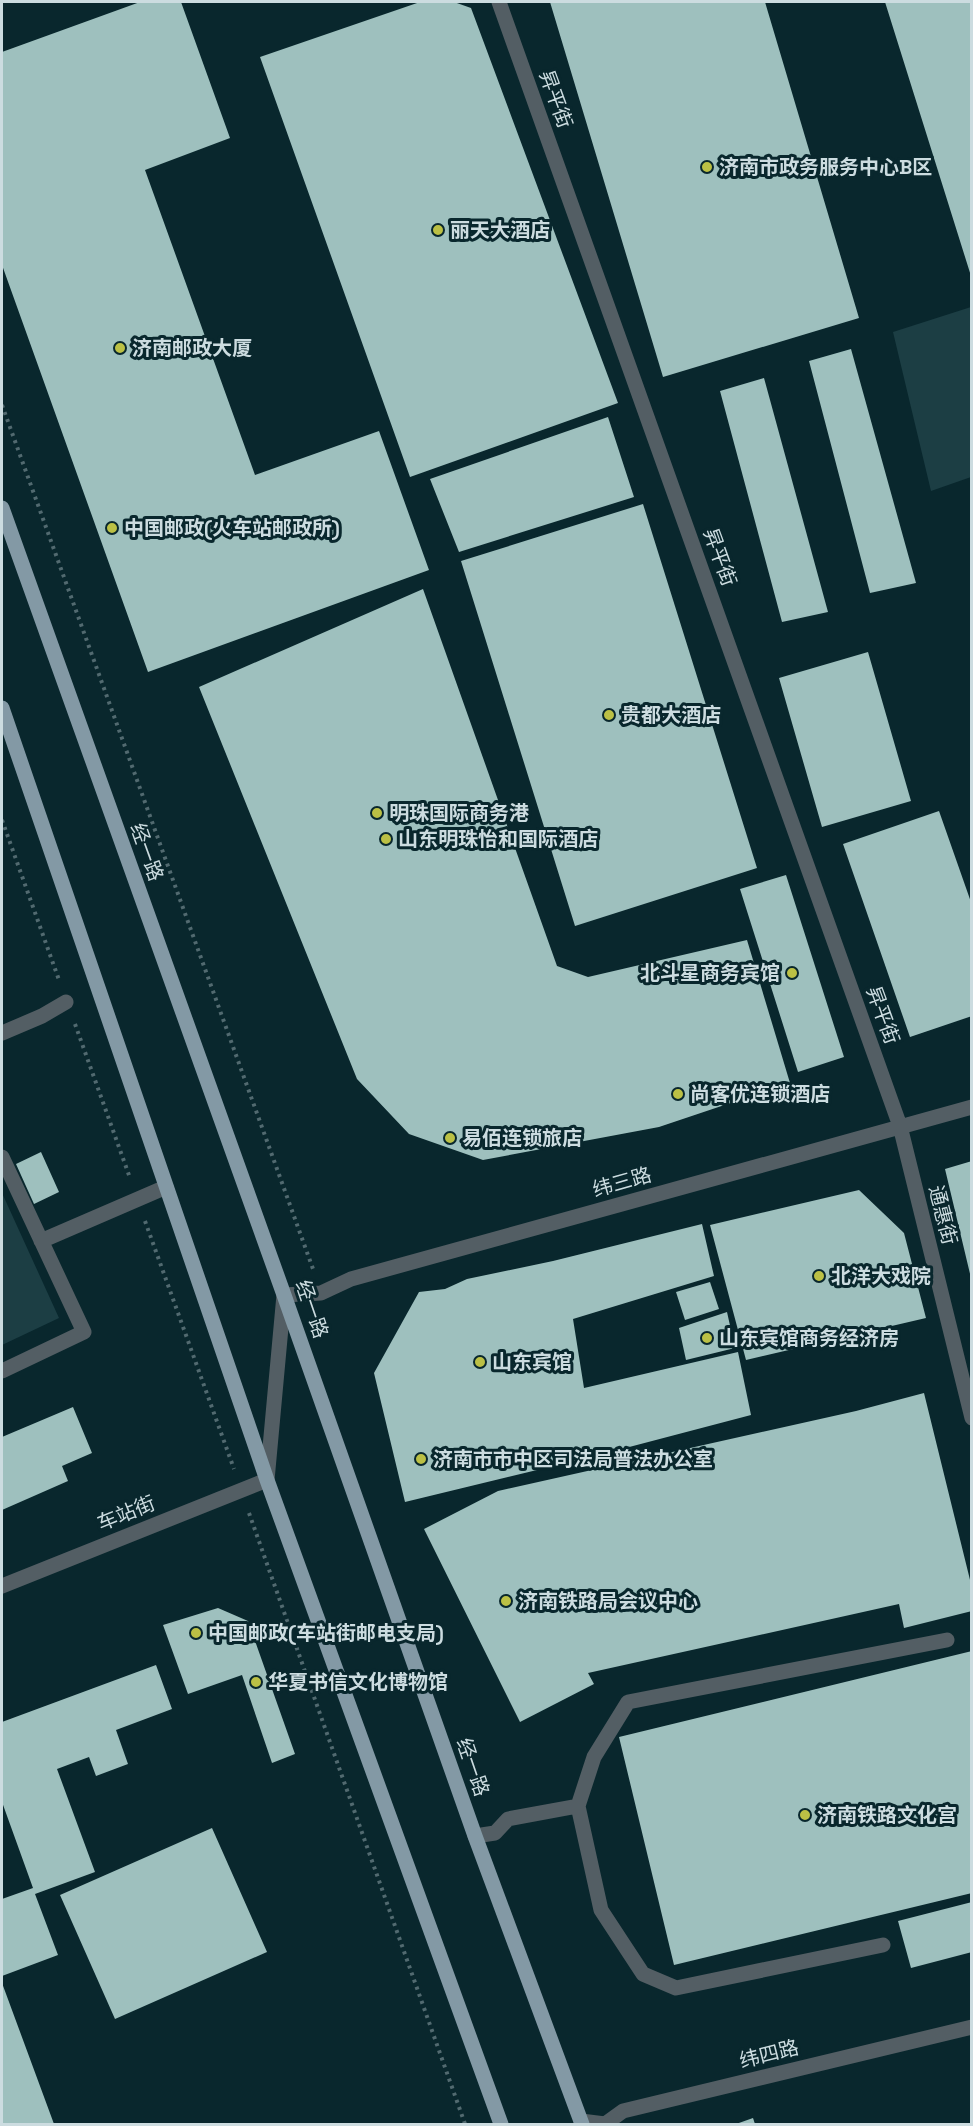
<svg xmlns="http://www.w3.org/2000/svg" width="973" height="2126" viewBox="0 0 973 2126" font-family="'Space Grotesk','Noto Sans SC',sans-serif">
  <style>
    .green { fill: #1c3e44 }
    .building { fill: #9ec0be }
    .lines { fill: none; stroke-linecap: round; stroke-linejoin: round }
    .path { stroke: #526a70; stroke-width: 4; stroke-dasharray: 3 4.5; stroke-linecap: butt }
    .minor { stroke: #535e64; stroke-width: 15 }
    .major { stroke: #8399a5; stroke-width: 15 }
    .poi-dot { fill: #bbc045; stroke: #09272d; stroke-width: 2 }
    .labels { text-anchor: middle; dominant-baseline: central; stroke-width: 6; stroke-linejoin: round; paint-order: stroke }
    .street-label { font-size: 20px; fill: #ccdce0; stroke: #09272d }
    .poi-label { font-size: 20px; font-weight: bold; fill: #ccdce0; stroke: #09272d; text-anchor: start }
  </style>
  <rect width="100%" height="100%" fill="#09272d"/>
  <path class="green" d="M 971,307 L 971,477 L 931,491 L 893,332 Z
    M 2,1193 L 59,1318 L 2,1345 Z"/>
  <path class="building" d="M 140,2 L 181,2 L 230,138 L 145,170 L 255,475 L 379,431 L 429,570 L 148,672 L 2,265 L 2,52 Z
    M 420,2 L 454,2 L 471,8 L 618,403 L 410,477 L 260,57 Z
    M 550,2 L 765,2 L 859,318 L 663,377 Z
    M 885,2 L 972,2 L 972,276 L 971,276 Z
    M 851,349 L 916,583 L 870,593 L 809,361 Z
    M 764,378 L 828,612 L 782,622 L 720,391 Z
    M 608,417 L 634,497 L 459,552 L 430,479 Z
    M 643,504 L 757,868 L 575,926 L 461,561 Z
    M 423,589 L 557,966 L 588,977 L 747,940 L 790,1083 L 659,1127 L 483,1160 L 409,1134 L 357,1079 L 199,687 Z
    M 868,652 L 911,801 L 822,827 L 779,678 Z
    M 939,811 L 972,905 L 972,1016 L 910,1037 L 843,844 Z
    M 786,875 L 844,1057 L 798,1072 L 740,889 Z
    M 41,1152 L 59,1192 L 34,1204 L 16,1164 Z
    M 972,1161 L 972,1278 L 971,1278 L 945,1169 Z
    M 859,1190 L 904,1233 L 926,1318 L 746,1360 L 710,1225 Z
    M 702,1224 L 714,1276 L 573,1319 L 584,1388 L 738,1352 L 751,1415 L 595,1456 L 405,1502 L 374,1373 L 419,1292 L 445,1289 L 467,1279 L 553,1261 Z
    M 710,1282 L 719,1309 L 685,1320 L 676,1292 Z
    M 727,1312 L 735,1348 L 686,1360 L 679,1328 Z
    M 924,1393 L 972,1588 L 972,1611 L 904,1628 L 899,1604 L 588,1673 L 594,1684 L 520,1722 L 424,1529 L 498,1491 L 856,1411 Z
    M 73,1407 L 92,1453 L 62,1466 L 68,1481 L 2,1510 L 2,1437 Z
    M 218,1608 L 248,1621 L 295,1754 L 272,1763 L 242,1675 L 188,1694 L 163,1625 Z
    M 972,1651 L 972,1893 L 674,1965 L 619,1737 Z
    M 156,1665 L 172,1709 L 116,1730 L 128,1764 L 96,1776 L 89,1757 L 57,1769 L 95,1872 L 35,1894 L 58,1955 L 2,1976 L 2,1899 L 33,1888 L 2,1802 L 2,1722 Z
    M 212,1828 L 267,1952 L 115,2019 L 60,1895 Z
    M 972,1902 L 972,1952 L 911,1968 L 898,1921 Z
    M 2,1983 L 54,2124 L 2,2124 Z
    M 753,2118 L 755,2124 L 736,2124 Z"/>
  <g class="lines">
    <path class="path" d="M 2,405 L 313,1269
      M 2,820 L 59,980
      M 75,1024 L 130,1178
      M 145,1221 L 234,1469
      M 249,1513 L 465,2124"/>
    <path class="minor" d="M 499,2 L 900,1126 L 972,1418
      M 2,1033 L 42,1016 L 66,1002
      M 2,1157 L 84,1332 L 2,1371
      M 41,1241 L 166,1187
      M 2,1586 L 267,1480 L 284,1295 L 321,1293 L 351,1279 L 972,1107
      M 578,1806 L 601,1910 L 643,1974 L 676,1988 L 883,1945
      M 475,1836 L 495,1833 L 508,1819 L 578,1806 L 594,1757 L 628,1702 L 947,1640
      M 581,2121 L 605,2124 L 623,2111 L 972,2027"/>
    <path class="major" d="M 2,508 L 284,1295 L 475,1836 L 582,2124
      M 2,708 L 267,1480 L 501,2124"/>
  </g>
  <g class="poi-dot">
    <circle cx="707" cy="167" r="6"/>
    <circle cx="438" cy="230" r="6"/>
    <circle cx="120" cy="348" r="6"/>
    <circle cx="112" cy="528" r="6"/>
    <circle cx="609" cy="715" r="6"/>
    <circle cx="377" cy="813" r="6"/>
    <circle cx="386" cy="839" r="6"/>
    <circle cx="792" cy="973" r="6"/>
    <circle cx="678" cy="1094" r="6"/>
    <circle cx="450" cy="1138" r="6"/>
    <circle cx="819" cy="1276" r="6"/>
    <circle cx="707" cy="1338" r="6"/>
    <circle cx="480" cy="1362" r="6"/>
    <circle cx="421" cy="1459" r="6"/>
    <circle cx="506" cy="1601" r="6"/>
    <circle cx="196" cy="1633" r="6"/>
    <circle cx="256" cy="1682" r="6"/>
    <circle cx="805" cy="1815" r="6"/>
  </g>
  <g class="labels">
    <g class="street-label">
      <text transform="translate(556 99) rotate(70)">昇平街</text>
      <text transform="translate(720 557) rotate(70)">昇平街</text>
      <text transform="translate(147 852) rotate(70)">经一路</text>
      <text transform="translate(883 1015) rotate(70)">昇平街</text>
      <text transform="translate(622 1182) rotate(-16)">纬三路</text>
      <text transform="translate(943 1215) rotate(76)">通惠街</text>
      <text transform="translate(312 1309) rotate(71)">经一路</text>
      <text transform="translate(126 1513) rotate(-22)">车站街</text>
      <text transform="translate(473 1767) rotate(71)">经一路</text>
      <text transform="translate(769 2054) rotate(-14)">纬四路</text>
    </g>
    <g class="poi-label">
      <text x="719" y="167">济南市政务服务中心B区</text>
      <text x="450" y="230">丽天大酒店</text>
      <text x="132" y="348">济南邮政大厦</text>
      <text x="124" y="528">中国邮政(火车站邮政所)</text>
      <text x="621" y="715">贵都大酒店</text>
      <text x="389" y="813">明珠国际商务港</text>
      <text x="398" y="839">山东明珠怡和国际酒店</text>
      <text x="780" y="973" text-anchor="end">北斗星商务宾馆</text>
      <text x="690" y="1094">尚客优连锁酒店</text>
      <text x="462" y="1138">易佰连锁旅店</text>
      <text x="831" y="1276">北洋大戏院</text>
      <text x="719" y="1338">山东宾馆商务经济房</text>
      <text x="492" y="1362">山东宾馆</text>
      <text x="433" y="1459">济南市市中区司法局普法办公室</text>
      <text x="518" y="1601">济南铁路局会议中心</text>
      <text x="208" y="1633">中国邮政(车站街邮电支局)</text>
      <text x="268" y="1682">华夏书信文化博物馆</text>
      <text x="817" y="1815">济南铁路文化宫</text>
    </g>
  </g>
  <rect width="973" height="2126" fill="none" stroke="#ccdce0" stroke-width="6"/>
</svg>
